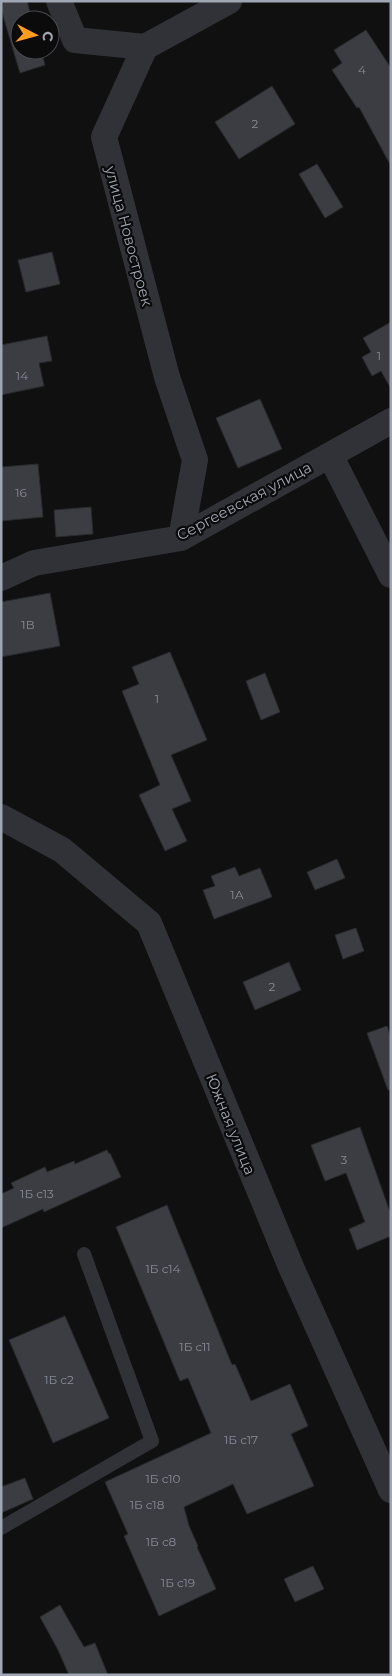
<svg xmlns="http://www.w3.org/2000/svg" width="392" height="1676" viewBox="0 0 392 1676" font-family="Montserrat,sans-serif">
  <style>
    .building { fill: #3b3d42; stroke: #292a2d }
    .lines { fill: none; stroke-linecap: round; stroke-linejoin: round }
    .service { stroke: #303237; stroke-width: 14 }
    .minor { stroke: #303237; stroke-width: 26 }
    .labels { text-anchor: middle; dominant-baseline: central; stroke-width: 4.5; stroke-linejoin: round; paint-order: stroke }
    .number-label { font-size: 12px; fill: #868c98 }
    .street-label { font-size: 15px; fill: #9fa7b4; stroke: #0b0b0c }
  </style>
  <rect width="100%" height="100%" fill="#101011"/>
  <path class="building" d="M 1,1 L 27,1 L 32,20 L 20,20 L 20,50 L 41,50 L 45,65 L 20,73 L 1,9 Z
    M 366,30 L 391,68 L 391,166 L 359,107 L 357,108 L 332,70 L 342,63 L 334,50 Z
    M 272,86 L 295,124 L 239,159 L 215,122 Z
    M 317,164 L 343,207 L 325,218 L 299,174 Z
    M 52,252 L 60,284 L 26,292 L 18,260 Z
    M 391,322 L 391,389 L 381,371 L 372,376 L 362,357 L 371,352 L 363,338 Z
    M 47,336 L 52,361 L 39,363 L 44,386 L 1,395 L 1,345 Z
    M 260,399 L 282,449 L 238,468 L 216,418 Z
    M 38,464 L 43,517 L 1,521 L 1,467 Z
    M 91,507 L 93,534 L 56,537 L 54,510 Z
    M 50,593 L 60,646 L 1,657 L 1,602 Z
    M 170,652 L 207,740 L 171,755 L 191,801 L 172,809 L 187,841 L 165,851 L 139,795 L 160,785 L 122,691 L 139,684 L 132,667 Z
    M 265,673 L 280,712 L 261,720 L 246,681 Z
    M 337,859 L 345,878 L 315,890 L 307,872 Z
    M 235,867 L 239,876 L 260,868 L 272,897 L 214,919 L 203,890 L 215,886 L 211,876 Z
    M 356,928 L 364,951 L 343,959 L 335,935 Z
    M 289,962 L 301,990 L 255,1010 L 243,982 Z
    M 387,1026 L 391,1037 L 391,1090 L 388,1090 L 367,1033 Z
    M 360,1127 L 391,1215 L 391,1236 L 357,1250 L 349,1229 L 365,1222 L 346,1173 L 325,1181 L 311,1145 Z
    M 107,1150 L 109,1154 L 110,1153 L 121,1177 L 44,1212 L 43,1209 L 1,1228 L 1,1194 L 14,1188 L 11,1183 L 45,1167 L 47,1172 L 74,1161 L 75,1164 Z
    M 167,1205 L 232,1365 L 235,1364 L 251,1401 L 290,1384 L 308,1426 L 291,1434 L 314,1486 L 247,1514 L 233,1484 L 184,1507 L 189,1526 L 198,1546 L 197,1547 L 216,1589 L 159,1616 L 124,1536 L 128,1534 L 105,1482 L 211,1433 L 188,1378 L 180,1381 L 116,1227 Z
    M 65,1316 L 109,1418 L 53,1443 L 9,1340 Z
    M 25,1478 L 33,1499 L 1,1513 L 1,1487 Z
    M 313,1566 L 324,1589 L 295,1602 L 284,1579 Z
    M 60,1605 L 84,1647 L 95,1643 L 108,1675 L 69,1675 L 58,1650 L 40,1617 Z"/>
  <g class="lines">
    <path class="service" d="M 1,1528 L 152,1441 L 84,1254"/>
    <path class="minor" d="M 59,1 L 75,40 L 145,47 L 104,137 L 167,377 L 195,460 L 181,538
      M 145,47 L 229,1
      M 330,455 L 391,575
      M 1,578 L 34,563 L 181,538 L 391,421
      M 1,817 L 62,850 L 149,923 L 291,1267 L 391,1490"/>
  </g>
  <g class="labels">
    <g class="number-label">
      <text x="362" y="69">4</text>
      <text x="255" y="123">2</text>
      <text x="379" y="355">1</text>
      <text x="22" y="375">14</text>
      <text x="21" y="492">16</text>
      <text x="28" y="624">1В</text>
      <text x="157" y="698">1</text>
      <text x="237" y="894">1А</text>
      <text x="272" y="986">2</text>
      <text x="344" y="1159">3</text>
      <text x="37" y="1193">1Б с13</text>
      <text x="163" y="1268">1Б с14</text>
      <text x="195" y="1346">1Б с11</text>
      <text x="59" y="1379">1Б с2</text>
      <text x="241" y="1439">1Б с17</text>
      <text x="163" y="1478">1Б с10</text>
      <text x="147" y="1504">1Б с18</text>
      <text x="161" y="1541">1Б с8</text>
      <text x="178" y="1582">1Б с19</text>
    </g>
    <g class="street-label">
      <text transform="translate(129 236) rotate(75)">улица Новостроек</text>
      <text transform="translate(244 501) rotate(-28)">Сергеевская улица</text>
      <text transform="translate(231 1124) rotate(68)">Южная улица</text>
    </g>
  </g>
  <rect width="392" height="1676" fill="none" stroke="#9fa7b4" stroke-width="5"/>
  <g transform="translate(35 35) rotate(96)"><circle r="24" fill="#0b0b0c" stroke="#46494f"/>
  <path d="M0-4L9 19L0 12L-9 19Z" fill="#ff9c1a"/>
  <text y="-8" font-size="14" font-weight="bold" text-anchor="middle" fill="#9fa7b4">С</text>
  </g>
</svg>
